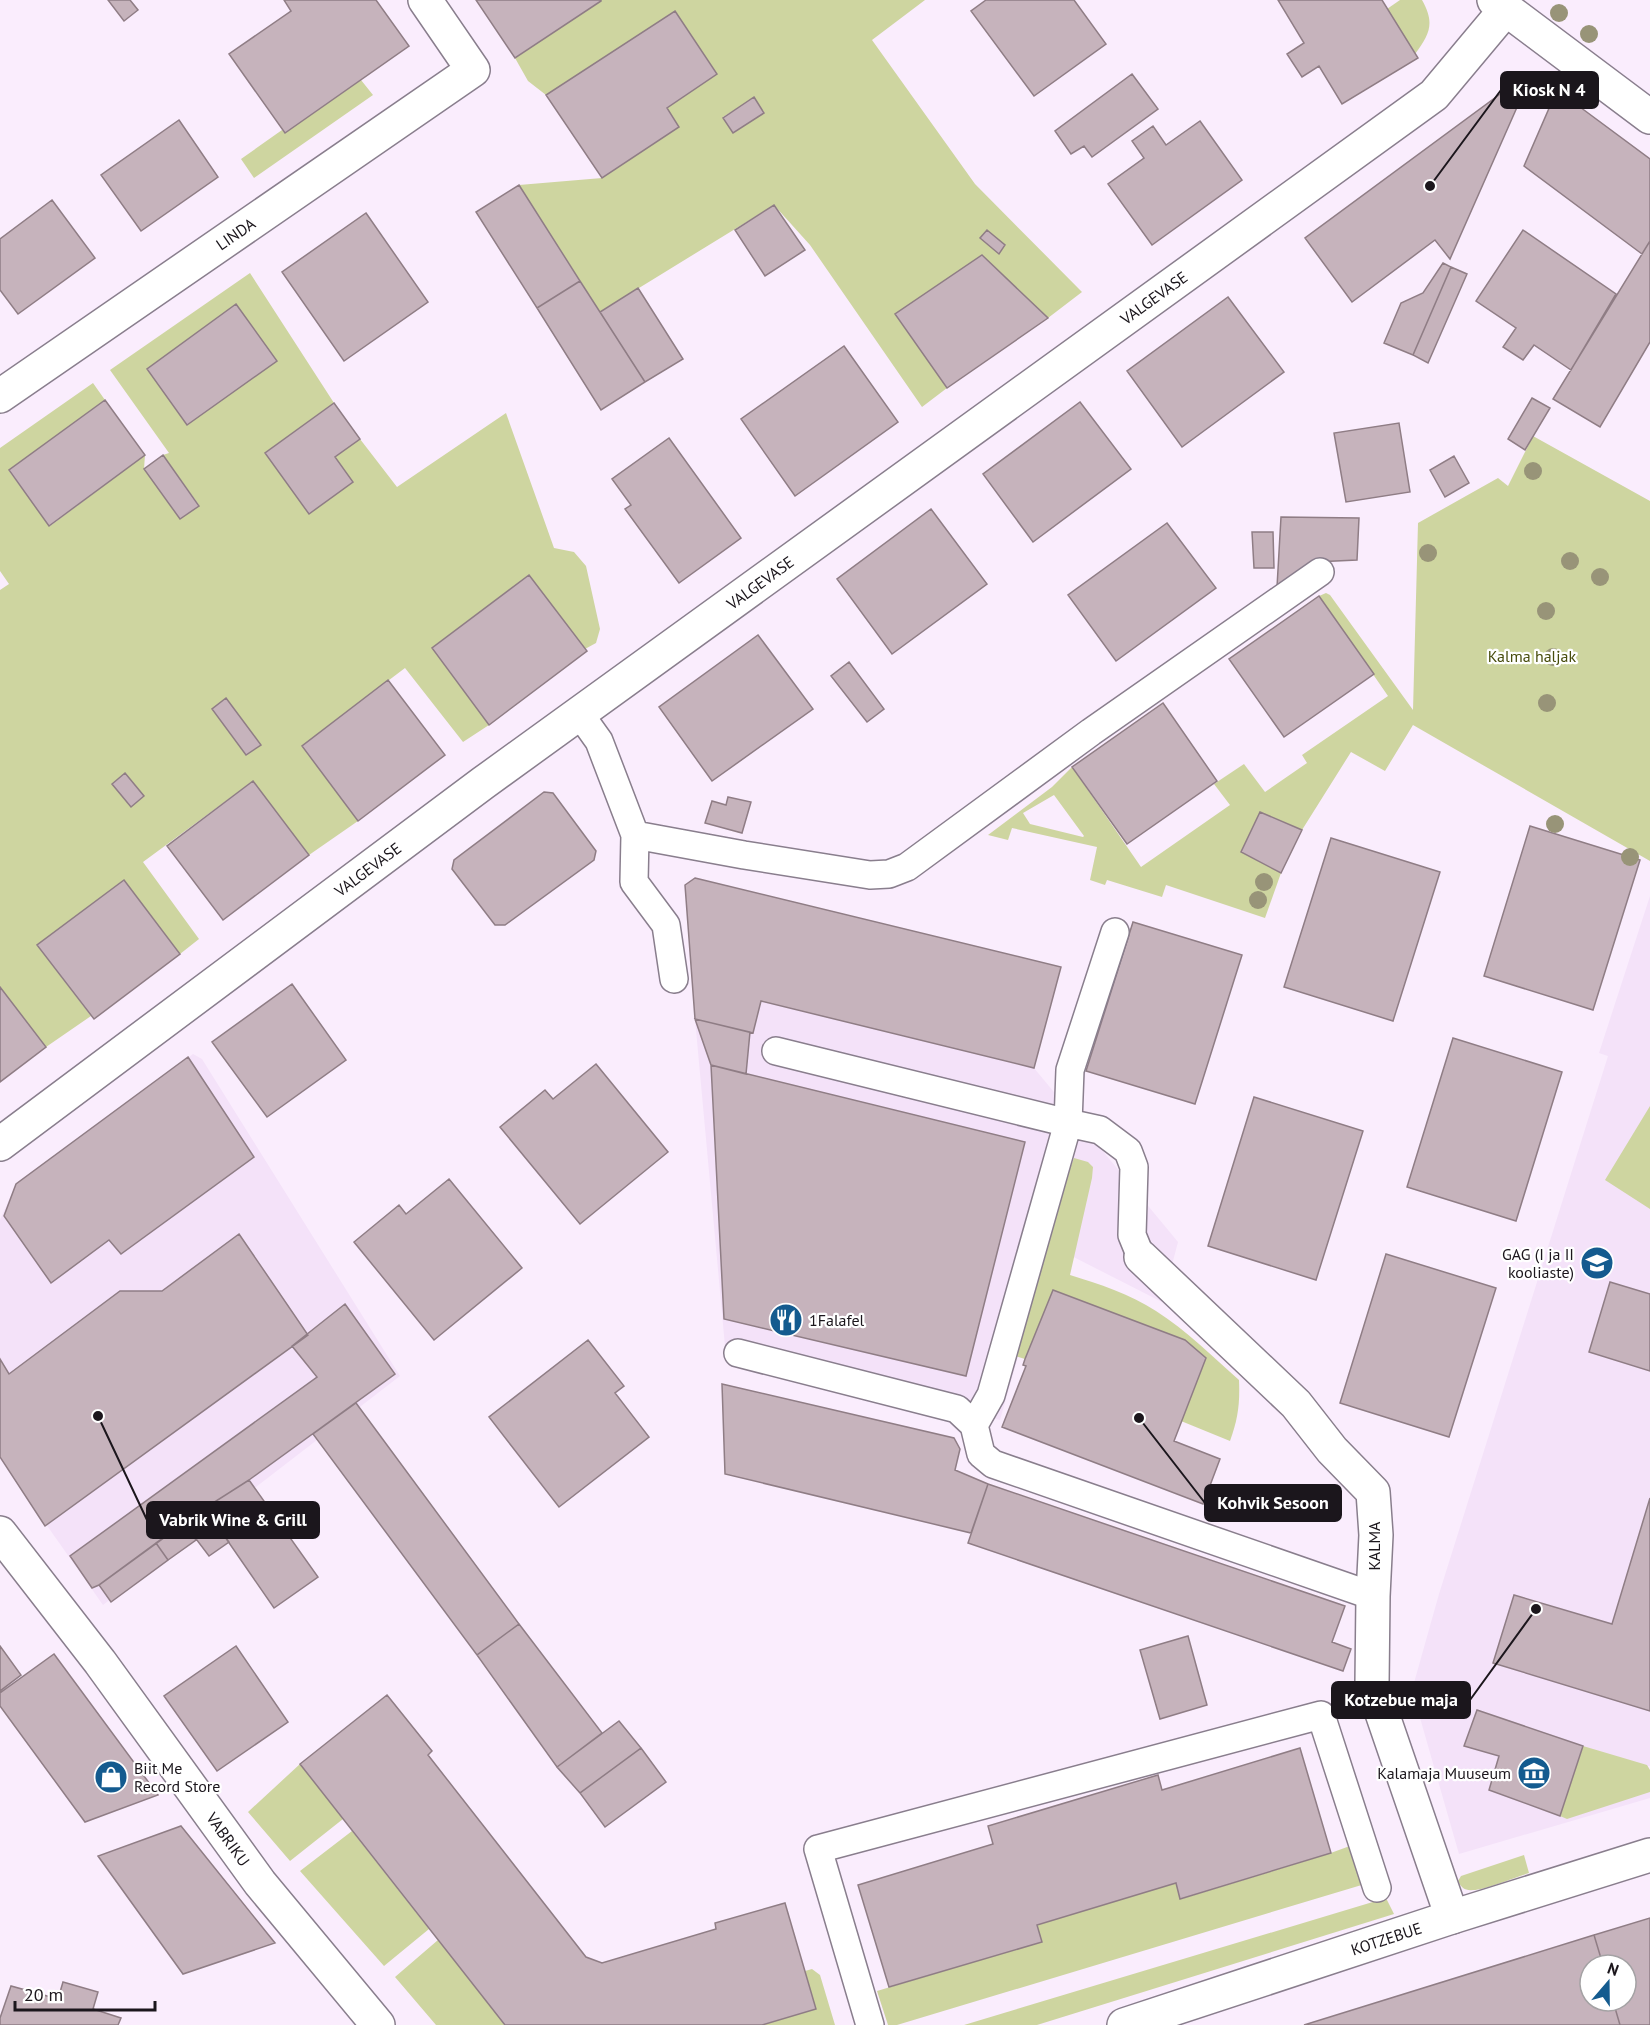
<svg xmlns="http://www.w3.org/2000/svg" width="1650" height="2025" viewBox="0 0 1650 2025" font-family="'PT Sans',sans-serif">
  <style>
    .built { fill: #f4e2f9 }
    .green { fill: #ced5a0; fill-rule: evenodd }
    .building { fill: #c6b3bc; stroke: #8f7d85; stroke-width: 1.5 }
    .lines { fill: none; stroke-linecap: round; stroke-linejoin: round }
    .lane-casing { stroke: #897e8d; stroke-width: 30 }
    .street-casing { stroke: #897e8d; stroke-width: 36 }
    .secondary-casing { stroke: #897e8d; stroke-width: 36 }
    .lane { stroke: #fff; stroke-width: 27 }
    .street { stroke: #fff; stroke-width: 33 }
    .secondary { stroke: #fff; stroke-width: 33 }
    .tree { fill: #989478 }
    .labels { text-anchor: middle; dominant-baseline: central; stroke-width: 4.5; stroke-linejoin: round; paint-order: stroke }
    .street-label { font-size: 16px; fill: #1b161c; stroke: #fff }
    .park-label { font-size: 16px; fill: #474c0c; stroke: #fff }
    .poi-label { font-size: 16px; fill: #1b161c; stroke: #fff; text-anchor: end }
    .leader { fill: none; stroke: #1b161c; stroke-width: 2 }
    .callout-dot { fill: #1b161c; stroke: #fff; stroke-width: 2 }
    .callout { fill: #1b161c; stroke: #1b161c; stroke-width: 2 }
    .callout-label { font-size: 18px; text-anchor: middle; font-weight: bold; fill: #fff }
  </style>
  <rect width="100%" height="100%" fill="#faedfd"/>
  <path class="built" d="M 1650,896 L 1650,1766 L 1647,1766 L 1650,1776 L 1650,1798 L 1459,1854 L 1412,1690 L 1439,1594 L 1608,1056 L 1599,1053 Z
    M 761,1001 L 1034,1068 L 1178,1242 L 1162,1302 L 1050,1245 L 1000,1420 L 726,1357 L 695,1019 L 753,1033 Z
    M 193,1054 L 202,1059 L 400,1376 L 103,1605 L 0,1459 L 0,1220 L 16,1184 Z"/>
  <path class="green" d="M 601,0 L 925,0 L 872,40 L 975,184 L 1082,292 L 1048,318 L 982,255 L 896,314 L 947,388 L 922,407 L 810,245 L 774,205 L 600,312 L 519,185 L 602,178 L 679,127 L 667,108 L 717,74 L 675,11 L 546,95 L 528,81 L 515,58 ZM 754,98 L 764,112 L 733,133 L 723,117 Z
    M 1400,0 L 1422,0 C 1435,23 1430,34 1415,54 L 1387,9 Z
    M 361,80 L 373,95 L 254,178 L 241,159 L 282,130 L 285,133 Z
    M 250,273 L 334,403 L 265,453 L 309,513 L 352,481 L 335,457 L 360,439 L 397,487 L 506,413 L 554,548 L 574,552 L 586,566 L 600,629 L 596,643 L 585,649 L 529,575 L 432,648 L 489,725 L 463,742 L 405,668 L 302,746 L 358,821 L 309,855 L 253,781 L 143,862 L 199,939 L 180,954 L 124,880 L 37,945 L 91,1016 L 46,1047 L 0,987 L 0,590 L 9,584 L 0,571 L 0,448 L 93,383 L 105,400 L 9,471 L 50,526 L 145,455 L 144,469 L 180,519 L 199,505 L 163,455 L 169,453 L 110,370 ZM 236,305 L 187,424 L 147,369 ZM 226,698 L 260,745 L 246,755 L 212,709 ZM 125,773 L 144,796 L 131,807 L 112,784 Z
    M 1533,436 L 1650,501 L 1650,861 L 1413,725 L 1385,771 L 1351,752 L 1302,830 L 1260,812 L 1241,852 L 1281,873 L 1265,918 L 1166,885 L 1162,897 L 1107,880 L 1105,885 L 1090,880 L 1097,847 L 1012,828 L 1008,840 L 988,835 L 1052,787 L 1072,767 L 1141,867 L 1230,805 L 1214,784 L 1244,764 L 1265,792 L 1307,763 L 1302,755 L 1388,696 L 1319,596 L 1326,593 L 1330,595 L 1413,710 L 1418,523 L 1498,478 L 1508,486 ZM 1054,795 L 1084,836 L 1083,837 L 1030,824 L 1023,813 Z
    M 1650,1106 L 1650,1209 L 1605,1180 Z
    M 1074,1158 L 1088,1162 L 1093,1167 L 1092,1178 L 1070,1275 C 1099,1284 1130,1294 1156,1311 C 1187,1331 1212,1356 1239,1380 C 1240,1404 1238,1419 1230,1441 L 1181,1421 L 1206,1358 L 1185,1340 L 1053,1290 L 1025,1359 L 1015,1356 L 1059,1197 Z
    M 1583,1746 L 1647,1765 L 1650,1770 L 1650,1792 L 1567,1819 L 1560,1816 Z
    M 300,1764 L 343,1819 L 290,1861 L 248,1812 Z
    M 352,1831 L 429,1929 L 384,1966 L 300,1871 Z
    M 1358,1843 L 1365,1884 L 897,2025 L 888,2025 L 877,1991 L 1041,1942 L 1037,1925 L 1176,1883 L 1181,1899 L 1328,1854 Z
    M 1524,1855 L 1529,1873 C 1516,1877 1485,1890 1473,1890 C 1466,1891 1461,1888 1458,1881 L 1461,1876 Z
    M 1386,1898 L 1394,1914 L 1037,2025 L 964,2025 Z
    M 438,1940 L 505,2025 L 436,2025 L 395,1977 Z
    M 812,1969 L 820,1975 L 835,2025 L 762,2025 L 815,2009 L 805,1971 Z"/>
  <path class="building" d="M 108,0 L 130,0 L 138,10 L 124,21 Z
    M 284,0 L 376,0 L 409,46 L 285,133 L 229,54 L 291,11 Z
    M 476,0 L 601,0 L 601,1 L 515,58 Z
    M 986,0 L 1074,0 L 1106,44 L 1034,96 L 971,11 Z
    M 1278,0 L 1382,0 L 1418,58 L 1342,104 L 1319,66 L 1302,77 L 1287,54 L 1304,43 Z
    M 675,11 L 717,74 L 667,108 L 679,127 L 602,178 L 546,95 Z
    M 1132,74 L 1158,109 L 1092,157 L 1084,146 L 1071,154 L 1055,131 Z
    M 1557,90 L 1650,159 L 1650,241 L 1642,254 L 1524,166 Z
    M 1503,92 L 1518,105 L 1450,259 L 1435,240 L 1352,302 L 1305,238 Z
    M 754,97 L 764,113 L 733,133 L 723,118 Z
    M 179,120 L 218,177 L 141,231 L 101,175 Z
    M 1200,121 L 1242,180 L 1152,245 L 1108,184 L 1144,158 L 1132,141 L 1153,126 L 1166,145 Z
    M 519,185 L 580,281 L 537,308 L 476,212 Z
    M 52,200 L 95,258 L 18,314 L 0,290 L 0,239 Z
    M 774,205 L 805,250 L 765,276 L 735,230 Z
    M 366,213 L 428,302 L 344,361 L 282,272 Z
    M 987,230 L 1005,245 L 999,254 L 980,238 Z
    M 1523,230 L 1616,294 L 1571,370 L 1534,345 L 1523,360 L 1503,347 L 1516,328 L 1476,301 Z
    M 1650,241 L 1650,342 L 1600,427 L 1553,399 Z
    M 982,255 L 1048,318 L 947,388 L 895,314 Z
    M 1443,263 L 1451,267 L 1413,355 L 1384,343 L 1401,303 L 1423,293 Z
    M 1451,267 L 1467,274 L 1428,363 L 1413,355 Z
    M 580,281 L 645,382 L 601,410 L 537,308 Z
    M 638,288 L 683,359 L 645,382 L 600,312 Z
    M 1228,297 L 1284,372 L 1182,447 L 1127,371 Z
    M 236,304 L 277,361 L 187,425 L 147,369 Z
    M 844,346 L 898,422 L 795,496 L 741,419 Z
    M 1532,398 L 1550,408 L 1525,450 L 1508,439 Z
    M 105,400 L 145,455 L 49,526 L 9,470 Z
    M 1080,402 L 1131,469 L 1033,542 L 983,474 Z
    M 334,403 L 360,439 L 335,457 L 353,482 L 309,514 L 265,453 Z
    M 1399,423 L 1410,492 L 1346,502 L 1334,433 Z
    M 669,438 L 741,538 L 679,583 L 625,509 L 631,505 L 612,479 Z
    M 163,455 L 199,506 L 180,519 L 144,469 Z
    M 1454,456 L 1469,483 L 1445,497 L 1430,470 Z
    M 931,509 L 987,584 L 892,654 L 837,579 Z
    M 1281,517 L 1359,518 L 1357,560 L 1314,562 L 1277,587 Z
    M 1167,523 L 1216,588 L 1116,661 L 1068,595 Z
    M 1252,532 L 1273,532 L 1274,568 L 1254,568 Z
    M 529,575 L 587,651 L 489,725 L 432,648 Z
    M 1319,596 L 1374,674 L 1284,737 L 1229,659 Z
    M 758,635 L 813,709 L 712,781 L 659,707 Z
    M 849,662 L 884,709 L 867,722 L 831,676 Z
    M 388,680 L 445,755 L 358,821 L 302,746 Z
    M 226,698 L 261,745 L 246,755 L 212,709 Z
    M 1163,703 L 1217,781 L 1127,844 L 1072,767 Z
    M 125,773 L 144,796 L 131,807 L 112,784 Z
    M 253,781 L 309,855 L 223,920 L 167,846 Z
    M 544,792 L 553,793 L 596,851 L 594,860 L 505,925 L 495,925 L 452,869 L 454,860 Z
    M 728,797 L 751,802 L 742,833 L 705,823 L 712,801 L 726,805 Z
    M 1260,812 L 1302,830 L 1281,873 L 1241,852 Z
    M 1530,826 L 1640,860 L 1593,1010 L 1484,976 Z
    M 1331,838 L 1440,872 L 1393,1021 L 1284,987 Z
    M 695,878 L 1061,967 L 1034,1068 L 761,1001 L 753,1033 L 695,1019 L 685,885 Z
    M 124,880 L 180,954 L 94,1019 L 37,945 Z
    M 1133,922 L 1242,955 L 1195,1104 L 1086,1071 Z
    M 292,984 L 346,1060 L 267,1117 L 212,1042 Z
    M 0,987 L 46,1047 L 0,1082 Z
    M 695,1019 L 750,1032 L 746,1074 L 711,1065 Z
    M 1453,1038 L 1562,1072 L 1516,1221 L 1407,1187 Z
    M 188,1057 L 254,1157 L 121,1254 L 109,1240 L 51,1283 L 4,1216 L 16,1184 Z
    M 596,1064 L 668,1152 L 580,1224 L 500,1127 L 545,1090 L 553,1099 Z
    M 711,1065 L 1025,1142 L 966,1376 L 724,1319 Z
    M 1254,1097 L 1363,1131 L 1316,1280 L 1208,1246 Z
    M 449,1179 L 522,1268 L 434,1340 L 354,1242 L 399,1205 L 406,1214 Z
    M 239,1234 L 308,1335 L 45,1526 L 0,1457 L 0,1359 L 9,1374 L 120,1291 L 162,1291 Z
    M 1386,1254 L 1496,1288 L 1449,1437 L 1340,1403 Z
    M 1610,1282 L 1650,1294 L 1650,1371 L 1589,1352 Z
    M 1053,1290 L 1185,1340 L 1206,1358 L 1174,1441 L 1220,1459 L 1203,1504 L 1002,1427 L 1026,1366 L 1023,1365 L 1025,1359 Z
    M 345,1304 L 395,1374 L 249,1480 L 205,1508 L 99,1585 L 92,1588 L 70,1556 L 317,1377 L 292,1346 Z
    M 588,1340 L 624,1386 L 615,1393 L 649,1437 L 559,1507 L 489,1417 Z
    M 722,1384 L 954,1438 L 960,1449 L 955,1470 L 988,1484 L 971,1533 L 725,1474 Z
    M 356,1403 L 519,1624 L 477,1655 L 313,1434 Z
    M 249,1480 L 318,1577 L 274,1608 L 205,1508 Z
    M 988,1484 L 1345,1606 L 1332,1642 L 1351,1649 L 1343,1671 L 968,1543 Z
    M 1650,1498 L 1650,1711 L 1493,1663 L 1514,1595 L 1612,1624 Z
    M 205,1508 L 229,1542 L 209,1556 L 184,1523 Z
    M 184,1523 L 196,1540 L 168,1560 L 156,1543 Z
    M 156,1543 L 168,1560 L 111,1602 L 99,1585 Z
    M 519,1624 L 602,1733 L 557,1767 L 477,1655 Z
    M 1188,1636 L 1207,1705 L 1160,1719 L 1140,1650 Z
    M 0,1646 L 21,1675 L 0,1691 Z
    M 236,1646 L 288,1722 L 217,1771 L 164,1696 Z
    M 54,1654 L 158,1795 L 85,1822 L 0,1706 L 0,1693 Z
    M 387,1695 L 432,1751 L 428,1755 L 586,1957 L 602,1963 L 716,1929 L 715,1923 L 785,1903 L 816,2009 L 762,2025 L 505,2025 L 300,1764 Z
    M 1477,1710 L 1583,1746 L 1560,1816 L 1489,1790 L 1499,1756 L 1464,1746 Z
    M 619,1721 L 641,1748 L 580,1793 L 557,1767 Z
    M 641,1748 L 666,1782 L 605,1827 L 580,1793 Z
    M 1300,1748 L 1331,1853 L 1180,1899 L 1176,1883 L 1037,1925 L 1042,1942 L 889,1987 L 858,1885 L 993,1844 L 988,1826 L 1158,1775 L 1162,1790 Z
    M 181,1826 L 275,1943 L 183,1974 L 98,1856 Z
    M 1650,1918 L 1650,2025 L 1620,2025 L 1613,2001 L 1626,2001 L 1626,1965 L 1603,1965 L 1594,1935 Z
    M 1594,1935 L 1603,1965 L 1590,1965 L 1590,2001 L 1613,2001 L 1620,2025 L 1304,2025 Z
    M 63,1982 L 98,1992 L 93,2009 L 121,2018 L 118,2025 L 0,2025 L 0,2018 L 11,1986 L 58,1999 Z"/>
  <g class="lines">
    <g class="lane-casing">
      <path id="lane" d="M 579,713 L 599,741 L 635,835 L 634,882 L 666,925 L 674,979
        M 635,835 L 744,855 L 870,875 L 889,874 L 907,867 L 1091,732 L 1320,572
        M 1115,932 L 1070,1070 L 1068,1123 L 1100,1130 L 1128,1151 L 1134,1167 L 1132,1235 L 1141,1257
        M 776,1051 L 1068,1123 L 991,1395 L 974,1425
        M 738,1353 L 957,1409 L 974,1425 L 981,1454 L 993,1464 L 1373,1596
        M 870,2025 L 818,1849 L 1321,1715 L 1377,1888"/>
    </g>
    <g class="street-casing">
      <g id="street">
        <path id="s1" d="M 0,396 L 473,70 L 425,0"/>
        <path id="s2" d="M 0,1144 L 483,783 L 1434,95 L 1506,9"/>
        <path d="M 1141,1257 L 1296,1404 L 1332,1450 L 1373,1492 L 1376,1535 L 1373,1596 L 1372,1684 L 1452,1917"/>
        <path id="s3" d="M 0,1533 L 100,1662 L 260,1883 L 378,2025"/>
        <path id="s4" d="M 1124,2025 L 1452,1917 L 1650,1855"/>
      </g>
    </g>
    <g class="secondary-casing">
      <path id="secondary" d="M 1494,0 L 1650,117"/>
    </g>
    <use href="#lane" class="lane"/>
    <use href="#street" class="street"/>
    <use href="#secondary" class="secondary"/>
  </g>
  <g class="tree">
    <circle cx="1559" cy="13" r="9"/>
    <circle cx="1589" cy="34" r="9"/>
    <circle cx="1533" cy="471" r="9"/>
    <circle cx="1428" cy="553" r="9"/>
    <circle cx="1570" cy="561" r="9"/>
    <circle cx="1600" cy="577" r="9"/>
    <circle cx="1546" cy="611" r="9"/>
    <circle cx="1553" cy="657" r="9"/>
    <circle cx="1547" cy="703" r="9"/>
    <circle cx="1555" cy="824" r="9"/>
    <circle cx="1630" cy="857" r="9"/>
    <circle cx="1264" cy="882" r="9"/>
    <circle cx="1258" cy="900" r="9"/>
  </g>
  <defs>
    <g id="school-disc" transform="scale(1.725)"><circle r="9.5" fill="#145b8f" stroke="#fff"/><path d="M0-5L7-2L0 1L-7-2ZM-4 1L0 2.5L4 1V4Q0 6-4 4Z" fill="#fff"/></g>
    <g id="restaurant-disc" transform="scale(1.725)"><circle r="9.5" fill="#145b8f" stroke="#fff"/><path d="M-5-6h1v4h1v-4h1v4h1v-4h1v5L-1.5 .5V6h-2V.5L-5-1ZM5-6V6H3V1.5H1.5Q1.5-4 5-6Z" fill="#fff"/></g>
    <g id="museum-disc" transform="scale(1.725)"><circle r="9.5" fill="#145b8f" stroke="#fff"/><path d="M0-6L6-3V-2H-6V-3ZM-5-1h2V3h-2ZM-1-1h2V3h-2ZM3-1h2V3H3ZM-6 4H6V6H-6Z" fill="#fff"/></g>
    <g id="shop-disc" transform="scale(1.725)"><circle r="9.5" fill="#145b8f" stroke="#fff"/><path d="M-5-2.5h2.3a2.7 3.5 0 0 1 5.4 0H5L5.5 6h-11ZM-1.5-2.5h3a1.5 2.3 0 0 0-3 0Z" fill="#fff"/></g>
  </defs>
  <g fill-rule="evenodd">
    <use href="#school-disc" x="1597" y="1263"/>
    <use href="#restaurant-disc" x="786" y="1320"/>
    <use href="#museum-disc" x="1534" y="1773"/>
    <use href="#shop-disc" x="111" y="1777"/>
  </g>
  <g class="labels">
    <g class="street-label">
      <text stroke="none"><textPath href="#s1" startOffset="286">LINDA</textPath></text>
      <text stroke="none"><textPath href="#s2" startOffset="1431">VALGEVASE</textPath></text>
      <text stroke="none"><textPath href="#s2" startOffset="945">VALGEVASE</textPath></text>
      <text stroke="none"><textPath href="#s2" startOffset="459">VALGEVASE</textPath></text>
      <text transform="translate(1374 1546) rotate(-90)">KALMA</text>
      <text stroke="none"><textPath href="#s3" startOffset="382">VABRIKU</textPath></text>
      <text stroke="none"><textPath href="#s4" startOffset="276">KOTZEBUE</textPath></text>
    </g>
    <g class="park-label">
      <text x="1532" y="656">Kalma haljak</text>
    </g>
    <g class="poi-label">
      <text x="1574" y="1254">GAG (I ja II<tspan x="1574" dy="18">kooliaste)</tspan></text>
      <text x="809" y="1320" text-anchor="start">1Falafel</text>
      <text x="134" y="1768" text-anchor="start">Biit Me<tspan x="134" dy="18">Record Store</tspan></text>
      <text x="1511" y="1773">Kalamaja Muuseum</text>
    </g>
  </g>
  <path class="leader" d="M1430 186L1501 90M1139 1418L1205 1503M98 1416L147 1520M1536 1609L1470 1700"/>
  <g class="callout-dot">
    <circle cx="1430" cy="186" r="6"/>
    <circle cx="1139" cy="1418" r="6"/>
    <circle cx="98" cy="1416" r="6"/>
    <circle cx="1536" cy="1609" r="6"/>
  </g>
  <g class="callout">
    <rect x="1501" y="72" width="97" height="36" rx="6"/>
    <rect x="1205" y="1485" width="136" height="36" rx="6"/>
    <rect x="147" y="1502" width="172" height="36" rx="6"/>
    <rect x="1332" y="1682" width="138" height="36" rx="6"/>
  </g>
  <g class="callout-label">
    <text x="1549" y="96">Kiosk N 4</text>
    <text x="1273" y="1509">Kohvik Sesoon</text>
    <text x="233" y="1526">Vabrik Wine &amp; Grill</text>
    <text x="1401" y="1706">Kotzebue maja</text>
  </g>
  <g transform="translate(1608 1983) rotate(20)"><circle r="28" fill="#ffffff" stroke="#a4a2a4" stroke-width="1.5"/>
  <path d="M0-4.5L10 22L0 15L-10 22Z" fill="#145b8f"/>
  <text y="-9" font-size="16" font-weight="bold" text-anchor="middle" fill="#1b161c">N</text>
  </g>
  <path d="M15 2001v9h140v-9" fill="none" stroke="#1b161c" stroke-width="3"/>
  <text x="24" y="2001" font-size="18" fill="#1b161c" stroke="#ffffff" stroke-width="4.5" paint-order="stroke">20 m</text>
</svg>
